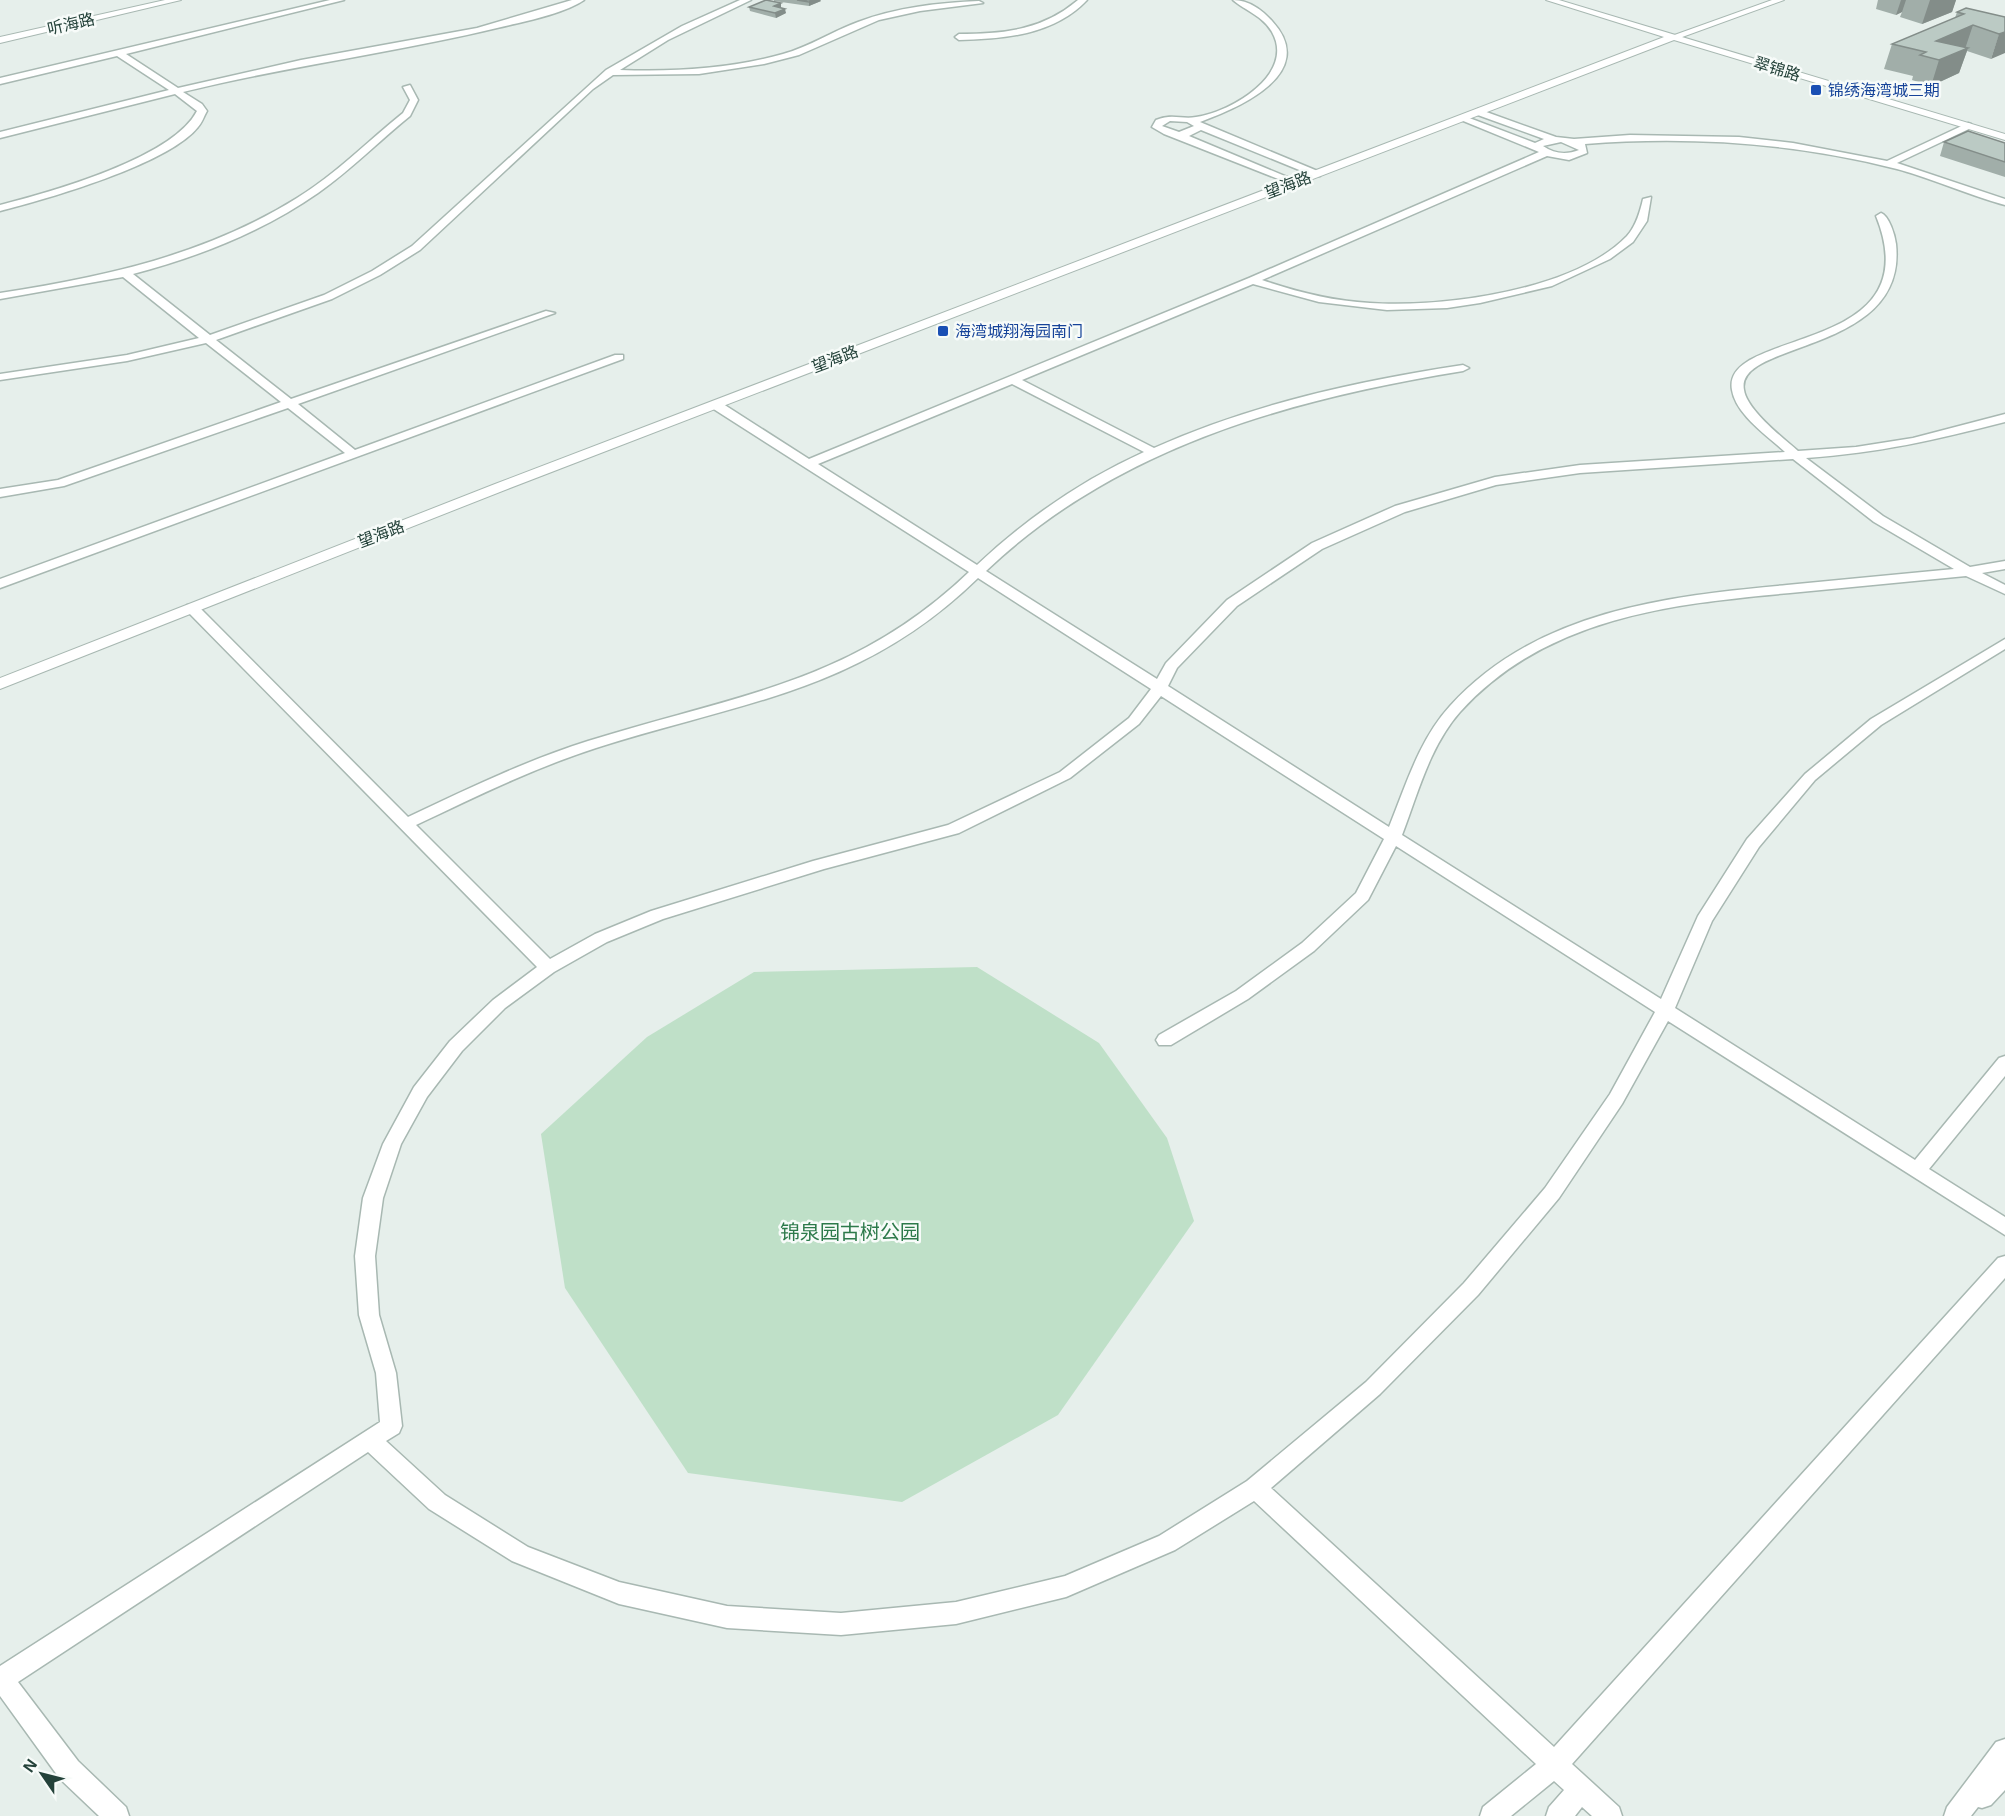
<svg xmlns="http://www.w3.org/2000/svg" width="2005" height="1816" viewBox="0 0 2005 1816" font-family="Arial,'Noto Sans SC',sans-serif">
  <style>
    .green { fill: #bfe0c8 }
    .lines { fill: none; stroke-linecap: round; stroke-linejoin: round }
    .service-casing { stroke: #a8b8b2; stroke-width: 3 }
    .minor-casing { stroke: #a8b8b2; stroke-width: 2 }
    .tertiary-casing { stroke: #a8b8b2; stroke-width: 2 }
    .service { fill: #fff; fill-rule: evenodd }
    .minor { fill: #fff; fill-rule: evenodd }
    .tertiary { fill: #fff; fill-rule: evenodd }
    .wall { fill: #a1aea9 }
    .shaded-wall { fill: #838d89 }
    .building { fill: #bbcac4; stroke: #838d89; stroke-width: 1.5 }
    .transit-dot { fill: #1a4fb4; stroke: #f7fbf9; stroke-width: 2 }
    .labels { text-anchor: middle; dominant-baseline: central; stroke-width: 5; stroke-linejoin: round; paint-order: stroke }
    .far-street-label { font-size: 16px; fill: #24423a; stroke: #f7fbf9 }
    .far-transit-label { font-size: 16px; fill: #164399; stroke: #f7fbf9; text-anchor: start }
    .park-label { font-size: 20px; fill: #2d7a4b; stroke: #f7fbf9 }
  </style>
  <rect width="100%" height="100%" fill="#e6efeb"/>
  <path class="green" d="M 977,967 L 1099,1043 L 1167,1138 L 1194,1221 L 1058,1415 L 902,1502 L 688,1473 L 565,1288 L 541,1134 L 647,1037 L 754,972 Z"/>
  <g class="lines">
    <g class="service-casing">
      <path id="service" d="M 330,0 L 344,0 L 126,54 L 178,88 L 301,60 L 477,28 L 572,0 L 584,0 C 564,14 522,22 497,28 C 394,53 287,66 183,92 L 202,104 L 207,111 C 204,116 202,123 198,127 C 169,164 47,199 0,211 L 0,205 C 51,192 173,158 197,111 L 175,94 L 0,138 L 0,132 L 169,90 L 117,56 L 0,84 L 0,78 Z
        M 740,0 L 751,0 L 668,40 L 620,70 C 674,72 730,69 783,54 C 809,47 833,31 858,22 C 897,7 938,3 979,1 L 983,3 L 920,11 L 879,20 L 799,55 L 764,64 L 699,74 L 613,75 L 593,89 L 420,250 L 380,275 L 332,299 L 216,340 L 291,399 L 546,311 L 555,313 L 298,404 L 355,450 L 615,355 L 623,355 L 623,359 L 0,588 L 0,579 L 345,453 L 288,408 L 64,486 L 0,497 L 0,489 L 58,480 L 281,402 L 206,343 L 127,361 L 0,380 L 0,374 L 127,355 L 199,338 L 123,277 L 0,299 L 0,293 C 104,277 206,255 297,198 C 336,174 368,141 403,113 L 410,100 L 403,87 L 410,85 L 418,100 L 410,116 C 379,141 351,170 318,193 C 262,232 198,257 133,274 L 210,335 L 324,295 L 372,271 L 412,246 L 606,70 L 682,26 Z
        M 1078,0 L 1087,0 C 1054,35 1004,39 959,40 L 955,37 L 959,34 C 1004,34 1043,30 1078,0 Z
        M 1233,0 C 1249,0 1262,10 1272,21 C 1320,73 1239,108 1200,122 L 1320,172 L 1320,176 L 1314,176 L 1201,130 L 1189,136 L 1299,182 L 1291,184 L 1164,134 L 1152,127 L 1156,120 C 1173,113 1182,120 1196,117 C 1231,112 1296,74 1272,32 C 1263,16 1246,11 1233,0 ZM 1170,121 L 1187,122 L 1194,126 L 1179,132 L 1162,126 Z
        M 1478,109 L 1556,137 L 1574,139 L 1630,135 L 1739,137 L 1793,143 L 1887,161 L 1968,123 L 1971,124 L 1971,128 L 1897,163 L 2005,199 L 2005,205 C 1968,195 1934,179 1897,169 C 1796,143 1690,136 1585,144 L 1587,153 L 1569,160 L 1547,156 L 1262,280 C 1297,292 1333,301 1370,303 C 1442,308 1574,291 1627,236 C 1636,226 1640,212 1643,199 L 1651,197 L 1647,221 L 1633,242 L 1610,259 L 1552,286 L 1480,303 L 1447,308 L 1387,310 L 1319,302 L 1253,284 L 1022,380 L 1154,448 C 1253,404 1357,381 1463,365 L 1469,368 L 1463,371 C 1290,399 1116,447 986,571 L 1157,679 L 1166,663 L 1227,600 L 1312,543 L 1395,506 L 1495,477 L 1580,465 L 1785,452 C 1768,436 1736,415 1732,390 C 1720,327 1933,357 1876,216 L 1881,213 C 1889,216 1895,235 1896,244 C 1908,355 1734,340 1744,390 C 1747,410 1783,438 1798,451 L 1856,447 L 1913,438 L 2005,414 L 2005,422 C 1935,440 1879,453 1806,458 L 1883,516 L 1970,567 L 2005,561 L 2005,569 L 1982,573 L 2005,585 L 2005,594 L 1966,576 C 1907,582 1849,587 1790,593 C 1670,604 1546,617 1460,712 C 1430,746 1418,793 1402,835 L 1661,999 L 1698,916 L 1747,839 L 1805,774 L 1871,719 L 2005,639 L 2005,649 L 1881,725 L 1815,780 L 1759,847 L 1712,921 L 1675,1008 L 1915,1160 L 1999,1058 L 2005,1056 L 2005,1076 L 1929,1169 L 2005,1217 L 2005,1235 L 1668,1021 L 1622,1104 L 1559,1198 L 1478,1295 L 1380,1394 L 1271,1488 L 1554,1747 L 1998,1258 L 2005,1256 L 2005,1278 L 1572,1764 L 1619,1807 L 1622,1816 L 1592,1816 L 1582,1807 L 1575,1816 L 1546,1816 L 1549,1807 L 1564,1790 L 1554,1781 L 1511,1816 L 1480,1816 L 1483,1807 L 1536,1764 L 1254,1501 L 1175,1550 L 1066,1597 L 956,1624 L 841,1635 L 727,1628 L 619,1604 L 512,1561 L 429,1509 L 368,1452 L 18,1682 L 78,1761 L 126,1807 L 129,1816 L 99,1816 L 60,1779 L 0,1696 L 0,1666 L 380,1422 L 376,1373 L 359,1315 L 355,1256 L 363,1198 L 383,1144 L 414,1087 L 450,1041 L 493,1000 L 537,967 L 187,611 L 187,605 L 197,605 L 408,817 C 467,789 525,761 588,741 C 734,695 852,684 969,572 L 712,408 L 712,402 L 720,402 L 809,459 L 1249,278 L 1539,152 L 1456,118 L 1464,116 L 1535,143 L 1544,139 L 1475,114 L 1473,112 ZM 1561,142 L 1579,150 C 1567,155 1554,154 1543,146 ZM 1012,384 L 1144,452 C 1082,480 1026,519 977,565 L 818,464 ZM 1793,459 L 1874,522 L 1954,569 C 1898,574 1842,580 1787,585 C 1666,596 1536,611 1450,706 C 1419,740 1406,785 1389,827 L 1168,686 L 1177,668 L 1237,606 L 1322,549 L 1405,512 L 1496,485 L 1580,473 ZM 978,578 L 1151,689 L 1129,718 L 1060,772 L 948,825 L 813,861 L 651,911 L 595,934 L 550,959 L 416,825 C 475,797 534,768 596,748 C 743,701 861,692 978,578 ZM 1161,696 L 1384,839 L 1356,893 L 1302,943 L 1236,991 L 1159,1035 L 1156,1040 L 1159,1045 L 1171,1045 L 1248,999 L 1314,951 L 1368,900 L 1396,846 L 1655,1012 L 1610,1094 L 1545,1188 L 1464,1283 L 1366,1382 L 1247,1481 L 1159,1536 L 1065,1576 L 956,1602 L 841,1613 L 727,1606 L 619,1582 L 528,1547 L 445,1495 L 386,1441 L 399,1433 L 402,1426 L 396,1373 L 379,1315 L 375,1256 L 383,1198 L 401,1144 L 427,1097 L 462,1051 L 505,1008 L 554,972 L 607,942 L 663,919 L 824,869 L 959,833 L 1070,778 L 1139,724 Z
        M 2005,1739 L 2005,1790 L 1991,1805 L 1982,1808 L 1978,1807 L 1971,1816 L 1944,1816 L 1947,1807 L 1996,1742 Z"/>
    </g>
    <g class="minor-casing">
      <path id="minor" d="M 1772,0 L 1784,0 L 1674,40 L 1666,38 Z"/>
    </g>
    <g class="tertiary-casing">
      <path id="tertiary" d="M 165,0 L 181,0 L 0,43 L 0,37 Z
        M 1546,0 L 1559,0 L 2005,134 L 2005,140 L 1674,40 L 505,490 L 0,689 L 0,678 L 495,484 L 1664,37 Z"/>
    </g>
    <use href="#service" class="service"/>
    <use href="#minor" class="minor"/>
    <use href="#tertiary" class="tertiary"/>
  </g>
  <path class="wall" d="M 774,0 L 820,0 L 821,1 L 809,6 L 774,1 Z
    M 1878,0 L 1956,0 L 1952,12 L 1922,24 L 1900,17 L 1902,12 L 1896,15 L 1876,9 Z
    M 781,3 L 781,8 L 780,8 L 786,13 L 776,18 L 750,11 L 749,7 Z
    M 1957,12 L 2005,17 L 1991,59 L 1967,51 L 1959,73 L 1931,86 L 1912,80 L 1913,76 L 1884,69 L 1892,44 L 1955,18 Z
    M 1944,142 L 2005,143 L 2005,177 L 1940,156 Z"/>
  <path class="shaded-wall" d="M 813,0 L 820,0 L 821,1 L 809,6 L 809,2 Z
    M 1901,0 L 1906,0 L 1902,12 L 1896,15 Z
    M 1930,0 L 1956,0 L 1952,12 L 1922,24 Z
    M 781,3 L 781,8 L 774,11 L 774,6 Z
    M 785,9 L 786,13 L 776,18 L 775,13 Z
    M 1973,25 L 1965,49 L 1968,48 L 1959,73 L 1931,86 L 1939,60 L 1936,41 Z
    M 2005,32 L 2005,53 L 1991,59 L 1999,34 Z"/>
  <path class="building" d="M 766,0 L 781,3 L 774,6 L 785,9 L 775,13 L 749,7 Z
    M 797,0 L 813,0 L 809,2 Z
    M 1966,8 L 2005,17 L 2005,32 L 1999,34 L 1973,25 L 1936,41 L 1968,48 L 1939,60 L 1920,55 L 1926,52 L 1892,44 L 1964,14 L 1957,12 Z
    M 1968,131 L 2005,143 L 2005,162 L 1944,142 Z"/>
  <g class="transit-dot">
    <rect x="1810" y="84" width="12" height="12" rx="3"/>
    <rect x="937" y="325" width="12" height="12" rx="3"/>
  </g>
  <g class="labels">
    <g class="far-street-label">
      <text transform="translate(71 24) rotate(-13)">听海路</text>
      <text transform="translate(1777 69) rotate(17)">翠锦路</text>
      <text transform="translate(1288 185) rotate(-21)">望海路</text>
      <text transform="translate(835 359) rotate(-21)">望海路</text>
      <text transform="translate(381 534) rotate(-21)">望海路</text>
    </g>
    <g class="far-transit-label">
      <text x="1828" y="90">锦绣海湾城三期</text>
      <text x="955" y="331">海湾城翔海园南门</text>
    </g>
    <g class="park-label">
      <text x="850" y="1232">锦泉园古树公园</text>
    </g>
  </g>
  <g transform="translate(42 1774) rotate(305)" stroke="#f7fbf9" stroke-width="4.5" paint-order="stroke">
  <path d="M0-4.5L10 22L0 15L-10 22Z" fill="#24423a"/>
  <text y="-9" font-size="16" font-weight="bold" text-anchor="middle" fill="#24423a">N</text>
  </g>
</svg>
